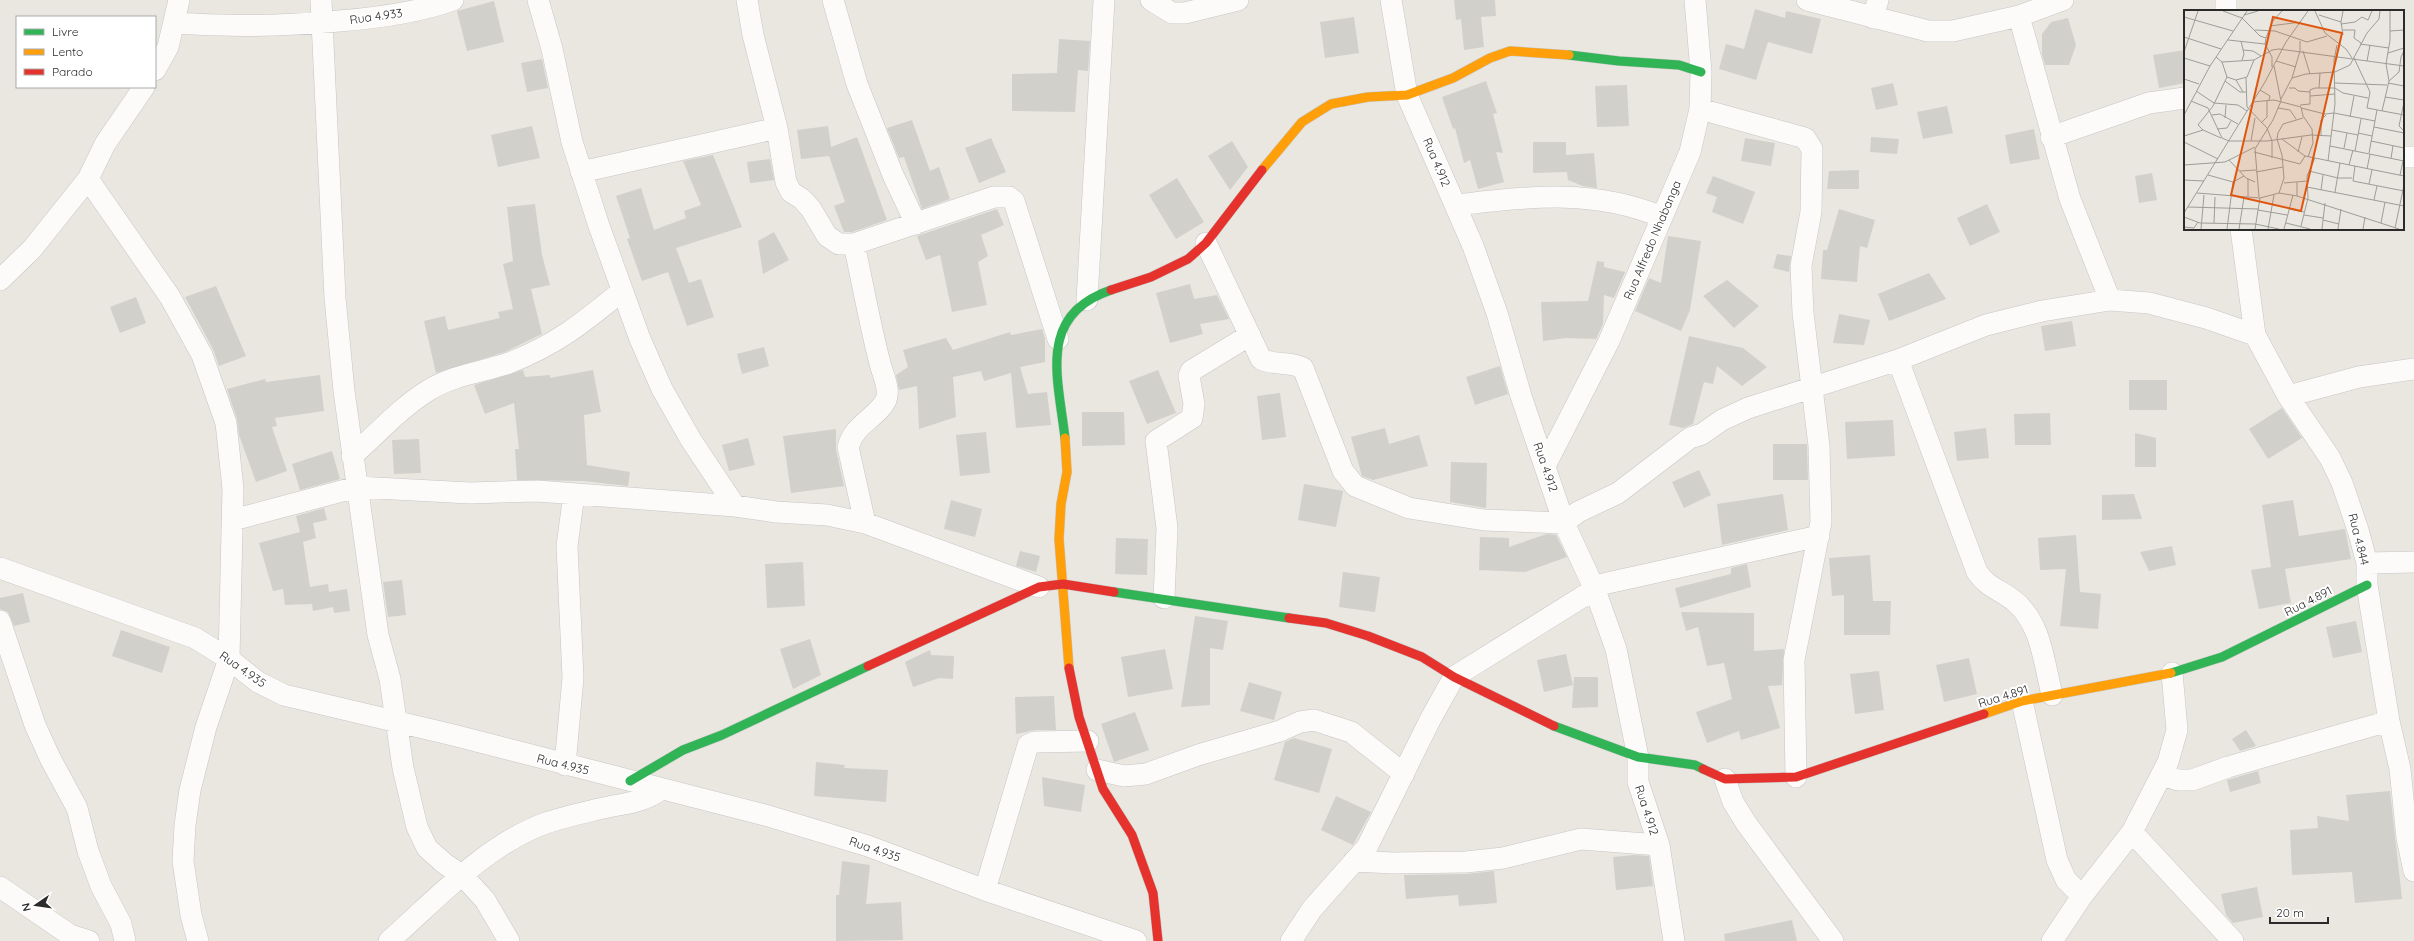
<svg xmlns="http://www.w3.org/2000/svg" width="2414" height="941" viewBox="0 0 2414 941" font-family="Quicksand,sans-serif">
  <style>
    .building { fill: #d2d0cb }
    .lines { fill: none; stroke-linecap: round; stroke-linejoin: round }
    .street-casing { stroke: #c6c6c6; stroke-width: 22 }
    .fast-casing { stroke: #c6c6c6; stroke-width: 10 }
    .slow-casing { stroke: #c6c6c6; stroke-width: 10 }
    .jam-casing { stroke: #c6c6c6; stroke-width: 10 }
    .street { stroke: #fcfbfa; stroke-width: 21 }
    .fast { stroke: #30b455; stroke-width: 9 }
    .slow { stroke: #ff9f0a; stroke-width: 9 }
    .jam { stroke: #e5322d; stroke-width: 9 }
    .labels { text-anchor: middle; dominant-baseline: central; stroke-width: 4; stroke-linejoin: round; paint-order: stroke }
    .street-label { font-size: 12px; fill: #2b2b2b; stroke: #fff }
    .inset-road { fill: none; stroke: #9d9c98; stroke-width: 1 }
    .view { fill: #df570e; fill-opacity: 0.15; stroke: #df570e; stroke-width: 2 }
    .inset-edge { fill: none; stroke: #2b2b2b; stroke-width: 2 }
  </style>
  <rect width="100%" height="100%" fill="#e9e7e0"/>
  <path class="building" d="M 1454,0 L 1495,0 L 1496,16 L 1481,17 L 1484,47 L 1464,50 L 1461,19 L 1456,20 Z
    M 494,1 L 504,42 L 467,51 L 457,11 Z
    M 1755,9 L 1785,18 L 1786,11 L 1821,19 L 1812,54 L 1768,42 L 1756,80 L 1719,69 L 1726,44 L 1744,49 Z
    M 1354,17 L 1359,53 L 1325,58 L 1320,22 Z
    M 2068,18 L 2076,45 L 2069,65 L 2045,65 L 2042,54 L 2042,34 L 2051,22 Z
    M 1059,39 L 1090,41 L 1088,71 L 1078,70 L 1075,112 L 1012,111 L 1012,74 L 1057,73 Z
    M 2185,50 L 2185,83 L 2159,88 L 2153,55 Z
    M 542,59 L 548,88 L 527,92 L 521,63 Z
    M 1486,81 L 1497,113 L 1493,114 L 1503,153 L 1496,152 L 1504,182 L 1478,189 L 1470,160 L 1464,163 L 1455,128 L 1453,129 L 1442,97 Z
    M 1893,83 L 1898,105 L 1876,110 L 1871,88 Z
    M 1627,85 L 1629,126 L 1597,127 L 1595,86 Z
    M 1947,106 L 1953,133 L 1923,139 L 1917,112 Z
    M 912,120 L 930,171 L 939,167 L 950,199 L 922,209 L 904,157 L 899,158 L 887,128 Z
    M 532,126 L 540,158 L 498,167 L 491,135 Z
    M 828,126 L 831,147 L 857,137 L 887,220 L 852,232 L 844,232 L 834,206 L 845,202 L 829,156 L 801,159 L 797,130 Z
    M 2034,129 L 2040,159 L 2010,164 L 2005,135 Z
    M 1871,137 L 1899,139 L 1897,154 L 1870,152 Z
    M 991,138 L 1006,172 L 979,183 L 965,148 Z
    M 1745,138 L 1775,143 L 1771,166 L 1741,161 Z
    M 1232,141 L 1248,167 L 1230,190 L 1208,156 Z
    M 1533,142 L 1566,142 L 1566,155 L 1594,153 L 1597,188 L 1583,186 L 1568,180 L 1567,172 L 1533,173 Z
    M 713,155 L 742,227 L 676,248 L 689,283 L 701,279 L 714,317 L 687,326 L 668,272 L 642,281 L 627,239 L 630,238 L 616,196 L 641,188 L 654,230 L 686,218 L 684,211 L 701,205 L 683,161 Z
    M 770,159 L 774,180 L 750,183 L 747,162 Z
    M 1859,170 L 1859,189 L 1827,189 L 1829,171 Z
    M 2152,173 L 2157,200 L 2139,203 L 2135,176 Z
    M 1713,176 L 1755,192 L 1743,224 L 1712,212 L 1717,197 L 1706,193 Z
    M 1177,178 L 1204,222 L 1176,239 L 1149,195 Z
    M 535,204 L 542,255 L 550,285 L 531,289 L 542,334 L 505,352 L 436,373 L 424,321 L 445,316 L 448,330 L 500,318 L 498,312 L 513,309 L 503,264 L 513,261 L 507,207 Z
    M 1987,204 L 2000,232 L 1970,246 L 1957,218 Z
    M 997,209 L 1004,225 L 981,235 L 988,256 L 978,262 L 987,305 L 952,312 L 940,255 L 926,260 L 917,236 Z
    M 1839,209 L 1875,220 L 1867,248 L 1860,246 L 1857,282 L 1821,279 L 1823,250 L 1827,250 Z
    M 774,232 L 789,260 L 763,274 L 758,241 Z
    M 1668,236 L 1701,241 L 1690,310 L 1681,331 L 1635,311 L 1649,278 L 1661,283 Z
    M 1777,254 L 1791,256 L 1789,272 L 1773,268 Z
    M 1597,261 L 1604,262 L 1604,267 L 1625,272 L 1614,298 L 1604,295 L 1603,324 L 1596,339 L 1566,338 L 1543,341 L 1541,302 L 1588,301 Z
    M 1929,273 L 1946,299 L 1889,321 L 1878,294 Z
    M 1727,280 L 1759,306 L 1734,328 L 1703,296 Z
    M 1190,284 L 1194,299 L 1217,295 L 1229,319 L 1200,324 L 1203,334 L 1170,343 L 1156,293 Z
    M 216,286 L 246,356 L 219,366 L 213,349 L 185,297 Z
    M 136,297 L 146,323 L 120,333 L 110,307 Z
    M 1839,314 L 1870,320 L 1864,345 L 1833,343 Z
    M 2072,321 L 2076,346 L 2045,351 L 2041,326 Z
    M 1042,329 L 1045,339 L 1045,362 L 1020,367 L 1028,394 L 1047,392 L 1051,425 L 1016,428 L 1011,373 L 984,381 L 981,371 L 953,377 L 956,417 L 919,429 L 917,386 L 899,390 L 896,375 L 908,367 L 903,350 L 946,338 L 953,350 L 1010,332 L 1011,335 Z
    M 1689,336 L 1743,348 L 1767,367 L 1742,386 L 1717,366 L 1713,384 L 1704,382 L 1693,424 L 1683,428 L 1669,425 Z
    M 764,347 L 769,366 L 742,374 L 737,354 Z
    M 1500,366 L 1508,394 L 1475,405 L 1466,377 Z
    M 523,370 L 525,377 L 550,375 L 550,378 L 593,370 L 601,412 L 584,415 L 587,465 L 630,472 L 628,486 L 583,481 L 517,480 L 515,449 L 519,449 L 514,403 L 485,414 L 474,385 Z
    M 1158,370 L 1176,413 L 1147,424 L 1129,381 Z
    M 320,375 L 324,411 L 275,418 L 277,426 L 272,427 L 287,471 L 256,482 L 239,435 L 237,419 L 227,389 L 265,379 L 266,382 Z
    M 2129,380 L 2167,380 L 2167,410 L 2129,410 Z
    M 1280,393 L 1286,437 L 1262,440 L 1257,396 Z
    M 2282,408 L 2302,438 L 2268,459 L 2249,429 Z
    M 1082,412 L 1124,412 L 1125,445 L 1082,446 Z
    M 2050,413 L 2051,445 L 2015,445 L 2014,414 Z
    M 1893,420 L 1895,456 L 1847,459 L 1845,422 Z
    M 1385,428 L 1389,444 L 1419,435 L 1428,466 L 1373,480 L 1362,476 L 1351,437 Z
    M 1986,428 L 1989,458 L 1957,461 L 1954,432 Z
    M 836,429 L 836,450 L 844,486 L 791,493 L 783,436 Z
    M 986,432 L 990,473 L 960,476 L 956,435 Z
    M 2135,433 L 2156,438 L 2156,467 L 2135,467 Z
    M 748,438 L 755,465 L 729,471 L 722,445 Z
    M 419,439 L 421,473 L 394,474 L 392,440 Z
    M 1773,444 L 1807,444 L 1808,480 L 1773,480 Z
    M 332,451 L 340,479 L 300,490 L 292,464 Z
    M 1451,462 L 1487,463 L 1486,508 L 1450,502 Z
    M 1699,470 L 1711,495 L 1684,508 L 1672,482 Z
    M 1304,484 L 1343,491 L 1336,527 L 1298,520 Z
    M 1783,494 L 1788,530 L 1722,545 L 1717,504 Z
    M 2134,494 L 2142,519 L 2102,520 L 2102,495 Z
    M 951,500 L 982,509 L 975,537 L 944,529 Z
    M 2293,500 L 2299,536 L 2345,529 L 2351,559 L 2285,569 L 2291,603 L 2259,609 L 2251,570 L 2271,567 L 2262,505 Z
    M 324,508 L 327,520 L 313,523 L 316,538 L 303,542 L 310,587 L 328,584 L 329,592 L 347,589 L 350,611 L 334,613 L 333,607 L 313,611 L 312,604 L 285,605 L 283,589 L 273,591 L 259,543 L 300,532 L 296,516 Z
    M 1547,534 L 1556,535 L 1567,557 L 1525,572 L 1479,570 L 1480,537 L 1509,538 L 1509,547 Z
    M 2076,535 L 2080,592 L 2101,594 L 2098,629 L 2060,626 L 2066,569 L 2040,570 L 2038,538 Z
    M 1116,538 L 1148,539 L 1147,575 L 1115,574 Z
    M 2172,546 L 2176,565 L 2149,571 L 2140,552 Z
    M 1020,551 L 1040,556 L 1036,572 L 1016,566 Z
    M 1870,555 L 1873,601 L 1891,601 L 1890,635 L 1844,635 L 1844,595 L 1832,596 L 1829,558 Z
    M 803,562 L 805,606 L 767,608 L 765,564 Z
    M 1747,564 L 1751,587 L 1680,608 L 1675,588 L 1731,574 L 1731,568 Z
    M 1343,572 L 1380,577 L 1375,612 L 1339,607 Z
    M 402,580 L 406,615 L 388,617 L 383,582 Z
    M 23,593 L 30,622 L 14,626 L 8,612 L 0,609 L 0,598 Z
    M 1681,612 L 1754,613 L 1754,651 L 1784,649 L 1782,685 L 1768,686 L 1780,728 L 1741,740 L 1739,731 L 1707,743 L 1696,712 L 1732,699 L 1724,663 L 1707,666 L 1698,627 L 1686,631 Z
    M 1195,616 L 1228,621 L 1223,650 L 1210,648 L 1210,705 L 1181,707 Z
    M 2356,621 L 2362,652 L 2333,658 L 2326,627 Z
    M 121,630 L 170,647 L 162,673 L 112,656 Z
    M 810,639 L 821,675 L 793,689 L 780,649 Z
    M 1165,649 L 1173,689 L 1128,697 L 1121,657 Z
    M 930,650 L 931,655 L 954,656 L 953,679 L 939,678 L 913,687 L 905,662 Z
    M 1566,654 L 1573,685 L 1544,692 L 1537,660 Z
    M 1969,658 L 1977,694 L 1944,702 L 1936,665 Z
    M 1879,671 L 1884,710 L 1855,714 L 1850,674 Z
    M 1574,677 L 1598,677 L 1598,707 L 1572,708 Z
    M 1249,682 L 1282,692 L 1274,720 L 1240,711 Z
    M 1054,696 L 1056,730 L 1035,730 L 1016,734 L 1015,697 Z
    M 1135,712 L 1149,750 L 1114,762 L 1101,724 Z
    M 2246,730 L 2256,746 L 2240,751 L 2232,739 Z
    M 1294,738 L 1332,749 L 1319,793 L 1274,780 L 1285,742 Z
    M 816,762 L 845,765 L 844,768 L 888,770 L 886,802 L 814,796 Z
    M 2258,771 L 2261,783 L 2230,792 L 2227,780 Z
    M 1042,777 L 1085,785 L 1081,812 L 1044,806 Z
    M 2390,791 L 2402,899 L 2355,903 L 2352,872 L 2292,875 L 2290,830 L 2318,828 L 2317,816 L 2349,821 L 2346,795 Z
    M 1336,796 L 1371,812 L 1353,845 L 1321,830 Z
    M 1634,855 L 1649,856 L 1653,886 L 1616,890 L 1613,857 Z
    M 842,861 L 870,865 L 866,904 L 901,902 L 903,940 L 836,941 L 836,895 L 839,895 Z
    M 1494,871 L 1497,903 L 1459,906 L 1458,895 L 1406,899 L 1404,875 L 1466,874 Z
    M 2257,887 L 2263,917 L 2233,923 L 2226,915 L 2221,894 Z
    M 1792,920 L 1797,941 L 1725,941 L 1724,934 Z"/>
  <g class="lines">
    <g class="street-casing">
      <path id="street" d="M 321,0 L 335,298 L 344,391 L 378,635 L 390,679 L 403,768 L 417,827 L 427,848 L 445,864 L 463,876 L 485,900 L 509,941
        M 538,0 L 552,49 L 572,142 L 599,226 L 640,339 L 662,389 L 691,440 L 735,506
        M 747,0 L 753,35 L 777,128 L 786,182 L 791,192 L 802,199 L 811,209 L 827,236 L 839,244 L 854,244 L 994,197 L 1009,197 L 1014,201 L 1058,339
        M 833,0 L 857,84 L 893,175 L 916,224
        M 1151,0 L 1172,13 L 1185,13 L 1238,0
        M 1391,0 L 1407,95 L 1473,246 L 1497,313 L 1521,396 L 1564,523 L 1595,590 L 1616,649 L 1638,757 L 1638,782 L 1659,845 L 1674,941
        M 1807,0 L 1928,31 L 1953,31 L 2019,16 L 2063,0
        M 2226,0 L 2226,11
        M 2019,16 L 2070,199 L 2110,300
        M 1873,18 L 1878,0
        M 174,23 C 229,27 284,26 339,21 C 377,18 417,13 453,0
        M 155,70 L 168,47 L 179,0
        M 1700,109 L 1805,138 L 1812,149 L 1811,212 L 1801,266 L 1803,313 L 1819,446 L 1821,522 L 1794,660 L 1796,777
        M 2051,137 L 2149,103 L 2185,98
        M 2403,157 L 2414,157
        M 581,172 L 777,128
        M 88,179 L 170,297 L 202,355 L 226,423 L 233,489 L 229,659 L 206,727 L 190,790 L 185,825 L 183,861 L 191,915 L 198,941
        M 1456,205 C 1528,197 1592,188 1662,217
        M 2241,229 L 2255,335 L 2288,396 L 2330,458 L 2342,483 L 2358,530 L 2367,563 L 2367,585 L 2389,721 L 2400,769 L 2407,838 L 2414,871
        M 1206,243 L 1261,359 C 1275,366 1290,361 1303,368 L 1343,471 L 1355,486 L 1409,508 L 1484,520 L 1564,523 L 1578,512 L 1618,493 L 1690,438 L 1702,434 L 1722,420 L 1748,408 L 1898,360 L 1986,325 L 2042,311 L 2110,300 L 2149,303 L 2206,318 L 2255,335
        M 854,244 C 863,285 870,326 881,367 C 884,377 890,390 886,400 C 878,417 854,424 848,447 L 865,523
        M 0,280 L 32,249 L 88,179 L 105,144 L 144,87
        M 1087,300 L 1104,0
        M 1898,360 L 1977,572 C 1988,588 1999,589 2013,600 C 2041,621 2044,663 2052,695
        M 2288,396 L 2359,377 L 2414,369
        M 352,456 C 377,434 401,407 429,390 C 453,375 483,372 509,363 C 556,345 584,322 622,291
        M 1546,464 L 1609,341 L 1690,152 L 1700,109 L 1701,72 L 1695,0
        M 233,520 L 357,487 L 470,493 L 537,491 L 735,506 L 776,512 L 827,515 L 865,523 L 1039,587
        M 2367,563 L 2414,562
        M 0,568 L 195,638 L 229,659 L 258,682 L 284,695 L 453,735 L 765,815 L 868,846 L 985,890 L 1136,941
        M 1164,598 L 1167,528 L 1156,441 L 1192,418 L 1194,404 L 1189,376 L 1191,371 L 1250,335
        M 0,621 L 35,725 L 50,758 L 77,808 L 88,851 L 101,886 L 121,924 L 125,941
        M 2022,701 L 2057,860 L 2066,880 L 2082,896
        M 565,765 L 573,678 L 567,546 L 574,494
        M 1097,770 L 1124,776 L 1146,774 L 1198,755 L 1280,731 L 1300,722 L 1314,720 L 1351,732 L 1404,774
        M 2162,775 L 2178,780 L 2192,780 L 2228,767 L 2389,721
        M 1725,779 L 1733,802 L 1746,823 L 1833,941
        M 2132,832 L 2233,941
        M 1354,861 L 1393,863 L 1466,862 L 1503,858 L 1581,839 L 1659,845
        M 0,887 L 70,935 L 89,941
        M 985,890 L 1028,745 L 1035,742 L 1088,741
        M 389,941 C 437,899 485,845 546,823 C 563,817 582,813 599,809 C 624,803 640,804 662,789
        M 1291,941 L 1312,909 L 1367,847 L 1431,718 L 1454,677 L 1603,584 L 1819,536
        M 2052,941 L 2082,896 L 2132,832 L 2168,762 L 2177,730 L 2172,673"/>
    </g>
    <g class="fast-casing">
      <path id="fast" d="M 1569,55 L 1619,61 L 1679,65 L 1701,72
        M 1065,438 C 1058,377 1037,315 1111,290
        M 1114,592 L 1289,618
        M 2171,673 L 2222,657 L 2367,585
        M 1554,726 L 1638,757 L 1695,765 L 1703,769
        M 630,781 L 683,750 L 722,735 L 868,666"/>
    </g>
    <g class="slow-casing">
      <path id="slow" d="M 1262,170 L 1302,122 L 1331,104 L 1368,97 L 1407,95 L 1453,78 L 1490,58 L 1510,51 L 1569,55
        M 1065,438 L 1067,472 L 1061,504 L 1059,539 L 1069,668
        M 1984,714 L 2022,701 L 2171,673"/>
    </g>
    <g class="jam-casing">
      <path id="jam" d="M 1111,290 L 1151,277 L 1188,259 L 1206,243 L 1262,170
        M 1289,618 L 1326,623 L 1368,636 L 1422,657 L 1454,677 L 1554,726
        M 868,666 L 1039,587 L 1063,584 L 1114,592
        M 1069,668 L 1079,717 L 1103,789 L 1132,835 L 1153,893 L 1158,941
        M 1703,769 L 1725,779 L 1796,777 L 1984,714"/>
    </g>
    <use href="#street" class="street"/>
    <use href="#fast" class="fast"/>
    <use href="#slow" class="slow"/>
    <use href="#jam" class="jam"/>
  </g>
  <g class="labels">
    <g class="street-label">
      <text transform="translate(376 16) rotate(-8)">Rua 4.933</text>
      <text transform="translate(1437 162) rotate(67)">Rua 4.912</text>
      <text transform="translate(1652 240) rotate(-67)">Rua Alfredo Nhabanga</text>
      <text transform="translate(1546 467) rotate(71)">Rua 4.912</text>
      <text transform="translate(2359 539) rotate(76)">Rua 4.844</text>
      <text transform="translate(2308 601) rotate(-27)">Rua 4.891</text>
      <text transform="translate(243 669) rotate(35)">Rua 4.935</text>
      <text transform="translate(2003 696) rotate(-17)">Rua 4.891</text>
      <text transform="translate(563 764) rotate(14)">Rua 4.935</text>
      <text transform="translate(1647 810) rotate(72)">Rua 4.912</text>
      <text transform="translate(875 849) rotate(19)">Rua 4.935</text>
    </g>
  </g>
  <g transform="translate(2184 10)">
    <rect width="220" height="220" fill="#e9e7e0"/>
    <path class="inset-road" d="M 39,1 L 58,8M 131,1 L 141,23 L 162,39 L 168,48M 159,1 L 157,12 L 159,25M 60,5 L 74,1M 135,5 L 157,12M 0,7 L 49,21M 58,8 L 76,26 L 82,28M 157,14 L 171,12 L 178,7 L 184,10 L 188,1M 86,16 L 117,12M 71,20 L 91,21 L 123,32 L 143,26M 159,20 L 171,20 L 170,28 L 177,33M 206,21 L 220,20M 0,27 L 37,39M 44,30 L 81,34M 57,31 L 60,44 L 58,50M 176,34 L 205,38M 59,40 L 69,41 L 77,46M 119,41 L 126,64M 0,42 L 14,1M 204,43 L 220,38M 32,47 L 38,52 L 43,67 L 52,70 L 63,67 L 70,50M 0,48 L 26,56M 170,48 L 186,82 L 183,98 L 220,105M 92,51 L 112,57M 183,51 L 186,35M 38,52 L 70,50 L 88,40 L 95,39 L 220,56M 88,57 L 88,47 L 81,34 L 82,28 L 88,12 L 98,1M 215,62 L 217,47 L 220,41M 62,68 L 63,97 L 83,118 L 88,131 L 88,148M 108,68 L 122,64 L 151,62 L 166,55 L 183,23 L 195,9 L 196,1M 0,69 L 15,74M 52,70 L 59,82M 41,71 L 56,82 L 62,82M 205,71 L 202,54 L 206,30 L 206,1M 151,73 L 203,75M 204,73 L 220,76M 105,78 L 111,78 L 114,81 L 126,82M 135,78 L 136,63M 76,80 L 86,86 L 85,90M 12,81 L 30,93 L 54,95 L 63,101M 126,86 L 151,84M 201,87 L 220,90M 97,89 L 108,68 L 116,41 L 116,31M 7,91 L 24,98 L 38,128 L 45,131 L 83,131 L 127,125 L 147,126M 68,92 L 90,90 L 117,97 L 119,106 L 128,119 L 129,133 L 124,147M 220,92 L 215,116 L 220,121M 116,95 L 126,94 L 126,80 L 131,78 L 151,78 L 159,83 L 184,88M 94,98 L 106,100 L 112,109M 117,98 L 141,104 L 150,103 L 191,111M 198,101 L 205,71 L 215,62M 0,105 L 26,56 L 63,1M 28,105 L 36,104 L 54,114M 166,107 L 170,86M 41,108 L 42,95M 77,113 L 83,107 L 83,90M 190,117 L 220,123M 33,119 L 43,118 L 47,111M 148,120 L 174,125M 174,123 L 188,126M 0,126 L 19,120M 137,126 L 137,110 L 142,105M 37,128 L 19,120 L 14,115 L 29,96 L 43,67M 98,129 L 121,146 L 220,166M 67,131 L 71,108M 187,131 L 220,138M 0,132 L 34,149M 146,136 L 220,151M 160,138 L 163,123M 171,141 L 177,109M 70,142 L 116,154 L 121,146M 114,142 L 118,127M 185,143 L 193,100M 207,148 L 209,136M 45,150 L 62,168 L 71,172M 144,151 L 151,94 L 150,50 L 153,35M 0,155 L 41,152 L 71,137M 165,155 L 169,140M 171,156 L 169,171 L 220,181M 183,159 L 186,144M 56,161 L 72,160M 125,161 L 154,168 L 168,168M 72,162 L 99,157M 24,165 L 49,172M 216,165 L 219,151M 64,169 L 64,187M 0,170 L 20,171M 113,172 L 113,186M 100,173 L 123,171M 185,174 L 188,160M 123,177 L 220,196M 137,180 L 139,165M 151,182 L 156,153M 13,183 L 76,188 L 95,183 L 113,186 L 215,219M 95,183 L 100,168 L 98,145 L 93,129 L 94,123 L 99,114 L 119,108M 75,187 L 71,139 L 89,110 L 97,91 L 90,56M 190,190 L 193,176M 4,197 L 74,199M 105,199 L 120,202M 74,200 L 103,205M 0,203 L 81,72 L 102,32 L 124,1M 120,205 L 139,208M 0,207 L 16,213 L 71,214 L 95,219M 139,210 L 155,214M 30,213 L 31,187M 102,213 L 126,219M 197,213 L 201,192M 117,216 L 124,188 L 123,166 L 131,148M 0,217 L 10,218 L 14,212M 211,218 L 220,175M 17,219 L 20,185M 43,219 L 49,172 L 60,166M 55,219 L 60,187M 71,219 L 76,188M 84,219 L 90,185M 100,219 L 109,185M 138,219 L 141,193M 154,219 L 157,199M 179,219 L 181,207"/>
    <path class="view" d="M 89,7 L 158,23 L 117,201 L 47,185 Z"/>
    <rect width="220" height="220" class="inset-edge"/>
  </g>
  <rect x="16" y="16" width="140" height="72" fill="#ffffff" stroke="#aaaaaa"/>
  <rect x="24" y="29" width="20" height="6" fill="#30b455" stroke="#aaaaaa"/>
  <text x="52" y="36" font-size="12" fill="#2b2b2b">Livre</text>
  <rect x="24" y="49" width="20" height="6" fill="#ff9f0a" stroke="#aaaaaa"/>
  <text x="52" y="56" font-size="12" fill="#2b2b2b">Lento</text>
  <rect x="24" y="69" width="20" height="6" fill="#e5322d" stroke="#aaaaaa"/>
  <text x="52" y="76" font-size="12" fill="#2b2b2b">Parado</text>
  <g transform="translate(36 905) rotate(257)" stroke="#ffffff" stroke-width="3" paint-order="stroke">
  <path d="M0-3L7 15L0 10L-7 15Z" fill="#2b2b2b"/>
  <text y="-6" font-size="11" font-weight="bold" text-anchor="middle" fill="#2b2b2b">N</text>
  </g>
  <path d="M2270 917v6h58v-6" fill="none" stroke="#2b2b2b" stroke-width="2"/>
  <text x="2276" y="917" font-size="12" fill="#2b2b2b" stroke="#ffffff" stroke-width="3" paint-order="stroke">20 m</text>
</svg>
